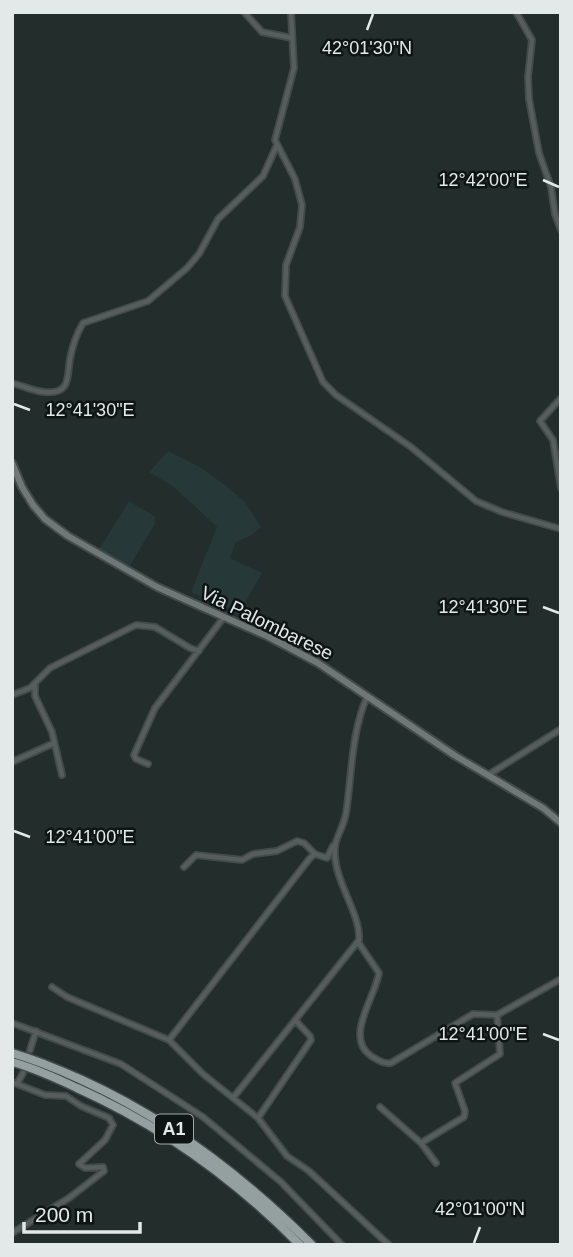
<svg xmlns="http://www.w3.org/2000/svg" width="573" height="1257" viewBox="0 0 573 1257" font-family="Helvetica,sans-serif">
  <style>
    .built { fill: #263837 }
    .lines { fill: none; stroke-linecap: round; stroke-linejoin: round }
    .minor-casing { stroke: #414b4a; stroke-width: 8 }
    .secondary-casing { stroke: #414b4a; stroke-width: 10 }
    .motorway-casing { stroke: #414b4a; stroke-width: 11 }
    .minor { stroke: #575c5c; stroke-width: 4.5 }
    .secondary { stroke: #707877; stroke-width: 6 }
    .motorway { stroke: #94a09f; stroke-width: 8 }
    .ticks { fill: none; stroke: #e3e9e9; stroke-width: 2.5 }
    .labels { text-anchor: middle; dominant-baseline: central; stroke-width: 5; stroke-linejoin: round; paint-order: stroke }
    .shield { fill: #0f1414; stroke: #a3a9a9; stroke-width: 2 }
    .shield-label { font-size: 18px; font-weight: bold; fill: #e3e9e9 }
    .street-label { font-size: 19px; fill: #e3e9e9; stroke: #0f1414 }
    .ticks-label { font-size: 18px; text-anchor: middle; fill: #e3e9e9; stroke: #0f1414; stroke-width: 5; stroke-linejoin: round; paint-order: stroke }
  </style>
  <rect width="100%" height="100%" fill="#222d2c"/>
  <path class="built" d="M 168,451 L 200,467 L 225,485 L 245,502 L 261,527 L 250,536 L 236,542 L 230,558 L 262,573 L 238,615 L 191,592 L 217,527 L 174,487 L 149,472 Z
    M 129,501 L 156,517 L 154,521 L 156,522 L 128,569 L 98,551 Z"/>
  <g class="lines">
    <g class="minor-casing">
      <path id="minor" d="M 244,12 L 262,32 L 292,38
        M 291,12 L 294,68 L 275,140 L 295,179 L 302,205 L 300,227 L 286,265 L 285,296 L 323,382 L 336,395 L 411,447 L 476,501 L 502,512 L 561,529
        M 516,12 L 532,40 L 528,77 L 529,99 L 539,153 L 551,187 L 555,214 L 561,230
        M 12,383 C 23,386 33,391 44,392 C 71,395 67,377 70,359 C 72,348 77,333 83,323 L 148,301 L 187,268 L 199,254 L 218,219 L 263,176 L 277,145
        M 561,398 L 540,421 L 553,440 L 561,488
        M 35,684 L 35,696 L 52,732 L 62,775
        M 12,695 L 30,688 L 50,668 L 136,625 L 155,627 L 190,648 L 199,651
        M 12,762 L 54,743
        M 148,764 L 136,759 L 134,755 L 155,708 L 224,617
        M 488,775 L 561,729
        M 184,867 L 196,855 L 242,860 L 253,854 L 277,851 L 297,841 L 304,843 L 315,854
        M 358,942 L 379,973 C 375,998 344,1037 371,1056 C 378,1060 383,1064 391,1063 L 473,1014 L 497,1015 L 500,1054 L 455,1083 L 465,1111 L 464,1117 L 421,1143 L 380,1107
        M 52,987 L 67,997 L 169,1040 L 203,1074 L 258,1118 L 287,1156 L 309,1171 L 389,1245
        M 497,1015 L 561,979
        M 12,1023 L 121,1064 L 203,1117 L 281,1182 L 342,1245
        M 169,1040 L 310,858 L 315,854 L 327,858 L 333,846
        M 30,1050 L 36,1031
        M 12,1082 L 45,1095 L 66,1096 L 81,1106 L 109,1118 L 113,1125 L 105,1140 L 79,1164 L 85,1168 L 103,1167 L 104,1171 L 69,1198 L 12,1233
        M 17,1084 L 23,1073
        M 233,1098 L 359,940 C 361,918 340,888 336,864 C 331,838 342,835 346,813 C 352,775 351,733 367,697
        M 258,1118 L 311,1040 L 310,1036 L 295,1020
        M 421,1143 L 436,1163"/>
    </g>
    <g class="secondary-casing">
      <path id="secondary" d="M 12,463 L 22,487 L 33,505 L 45,519 L 68,536 L 157,587 L 269,637 L 318,663 L 454,755 L 543,808 L 561,823"/>
    </g>
    <g class="motorway-casing">
      <path id="motorway" d="M 12,1053 C 36,1060 60,1070 82,1080 C 170,1120 244,1177 312,1245
        M 12,1062 C 34,1068 56,1078 77,1088 C 162,1126 235,1179 300,1245"/>
    </g>
    <use href="#minor" class="minor"/>
    <use href="#secondary" class="secondary"/>
    <use href="#motorway" class="motorway"/>
  </g>
  <path class="ticks" d="M 367,30 L 373,14M 543,180 L 559,187M 14,404 L 30,410M 543,607 L 559,613M 14,831 L 30,837M 543,1034 L 559,1040M 474,1243 L 480,1227"/>
  <g class="labels">
    <rect class="shield" x="155" y="1114.5" width="38" height="29" rx="5"/>
    <g class="shield-label">
      <text x="174" y="1129">A1</text>
    </g>
    <g class="street-label">
      <text transform="translate(267 623) rotate(26)">Via Palombarese</text>
    </g>
  </g>
  <g class="ticks-label">
    <text x="367" y="54">42°01'30"N</text>
    <text x="483" y="186">12°42'00"E</text>
    <text x="90" y="416">12°41'30"E</text>
    <text x="483" y="613">12°41'30"E</text>
    <text x="90" y="843">12°41'00"E</text>
    <text x="483" y="1040">12°41'00"E</text>
    <text x="480" y="1215">42°01'00"N</text>
  </g>
  <rect width="573" height="1257" fill="none" stroke="#e3e9e9" stroke-width="28"/>
  <path d="M24 1222v10h116v-10" fill="none" stroke="#e3e9e9" stroke-width="3.5"/>
  <text x="35" y="1222" font-size="21" fill="#e3e9e9" stroke="#0f1414" stroke-width="5" paint-order="stroke">200 m</text>
</svg>
